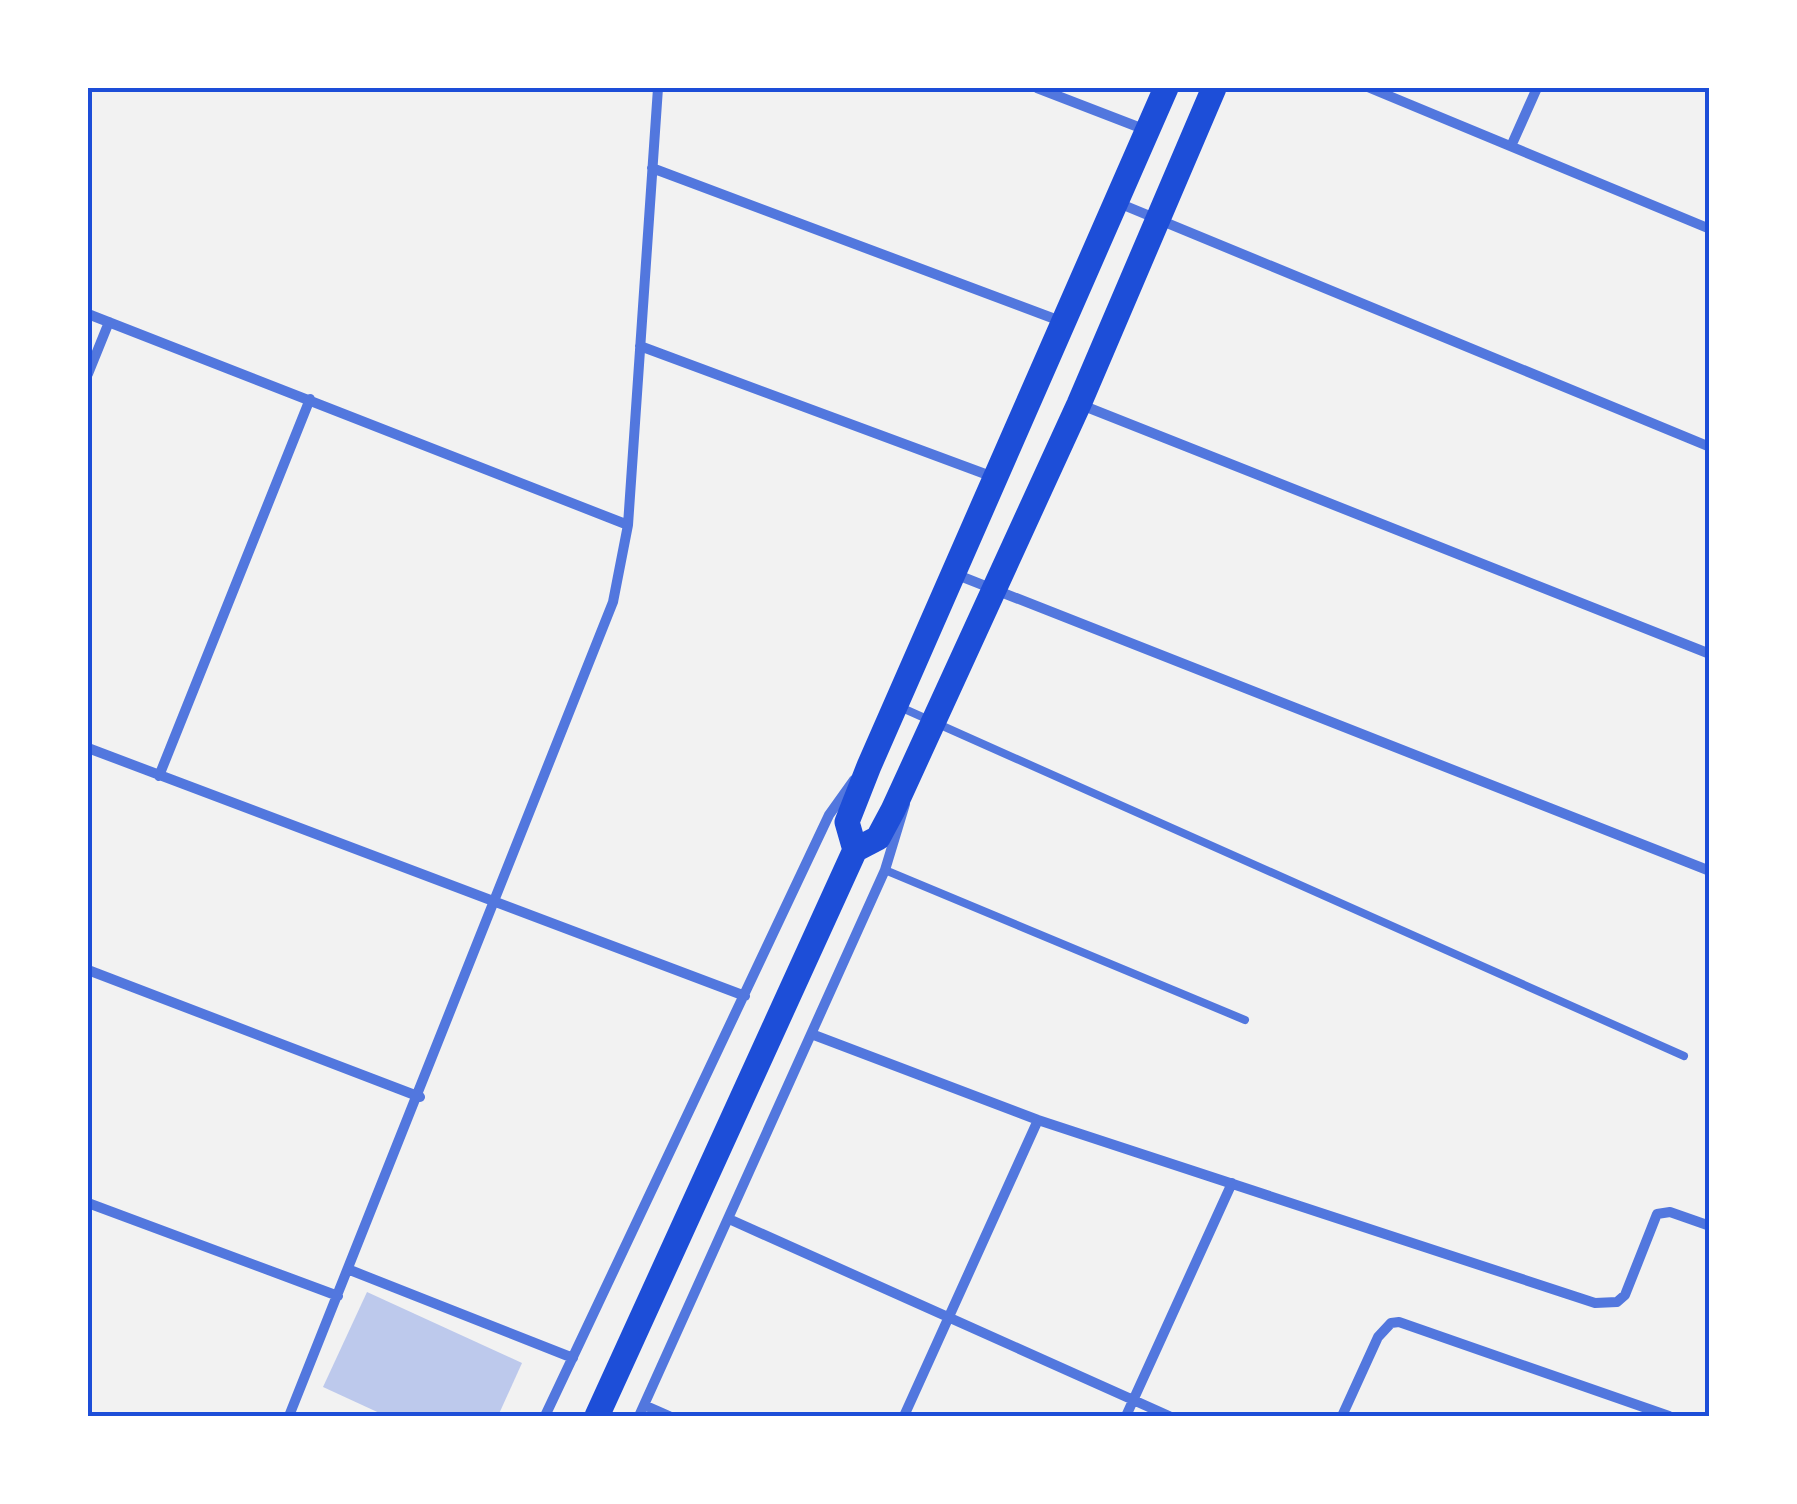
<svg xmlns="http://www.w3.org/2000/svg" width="1797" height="1504" viewBox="0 0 1797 1504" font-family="Signika,sans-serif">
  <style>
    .building { fill: #bdc9ec }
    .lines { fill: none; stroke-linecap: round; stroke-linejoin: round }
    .service { stroke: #5277de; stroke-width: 8 }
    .minor { stroke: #5277de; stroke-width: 10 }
    .primary { stroke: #1d4ed8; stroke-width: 25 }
    .neatline { fill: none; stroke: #1d4ed8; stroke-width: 4 }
  </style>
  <rect width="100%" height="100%" fill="#f2f2f2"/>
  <path class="building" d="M 367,1292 L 522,1363 L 498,1416 L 386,1416 L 323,1387 Z"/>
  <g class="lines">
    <path class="service" d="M 900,707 L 1684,1056
      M 885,870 L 1245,1020"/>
    <path class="minor" d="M 1037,88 L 1146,130
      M 1370,88 L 1710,229
      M 1512,144 L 1537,88
      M 652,168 L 1063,322
      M 1116,202 L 1710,447
      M 88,314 L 628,525
      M 640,346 L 996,478
      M 88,374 L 109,322
      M 1079,404 L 1710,654
      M 955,574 L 1710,871
      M 88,748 L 745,996
      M 159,776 L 310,399
      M 88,970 L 420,1097
      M 814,1035 L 1038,1120 L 1595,1303 L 1617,1302 L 1625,1295 L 1657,1214 L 1670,1212 L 1710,1226
      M 88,1203 L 338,1296
      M 729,1219 L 1169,1416
      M 350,1270 L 573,1358
      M 644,1405 L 669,1416
      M 289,1416 L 613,602 L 628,525 L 658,88
      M 545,1416 L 829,815 L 854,780
      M 639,1416 L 885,870 L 905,804
      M 904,1416 L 1038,1120
      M 1126,1416 L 1232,1183
      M 1342,1416 L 1378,1337 L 1391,1323 L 1399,1322 L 1669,1416"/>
    <path class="primary" d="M 855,850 L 878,838 L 893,810 L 1079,404 L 1214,88
      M 597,1416 L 855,850 L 847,822 L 869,766 L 1166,88"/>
  </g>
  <rect width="1797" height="1504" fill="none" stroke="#ffffff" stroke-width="180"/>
  <rect x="90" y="90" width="1617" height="1324" class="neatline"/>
</svg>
